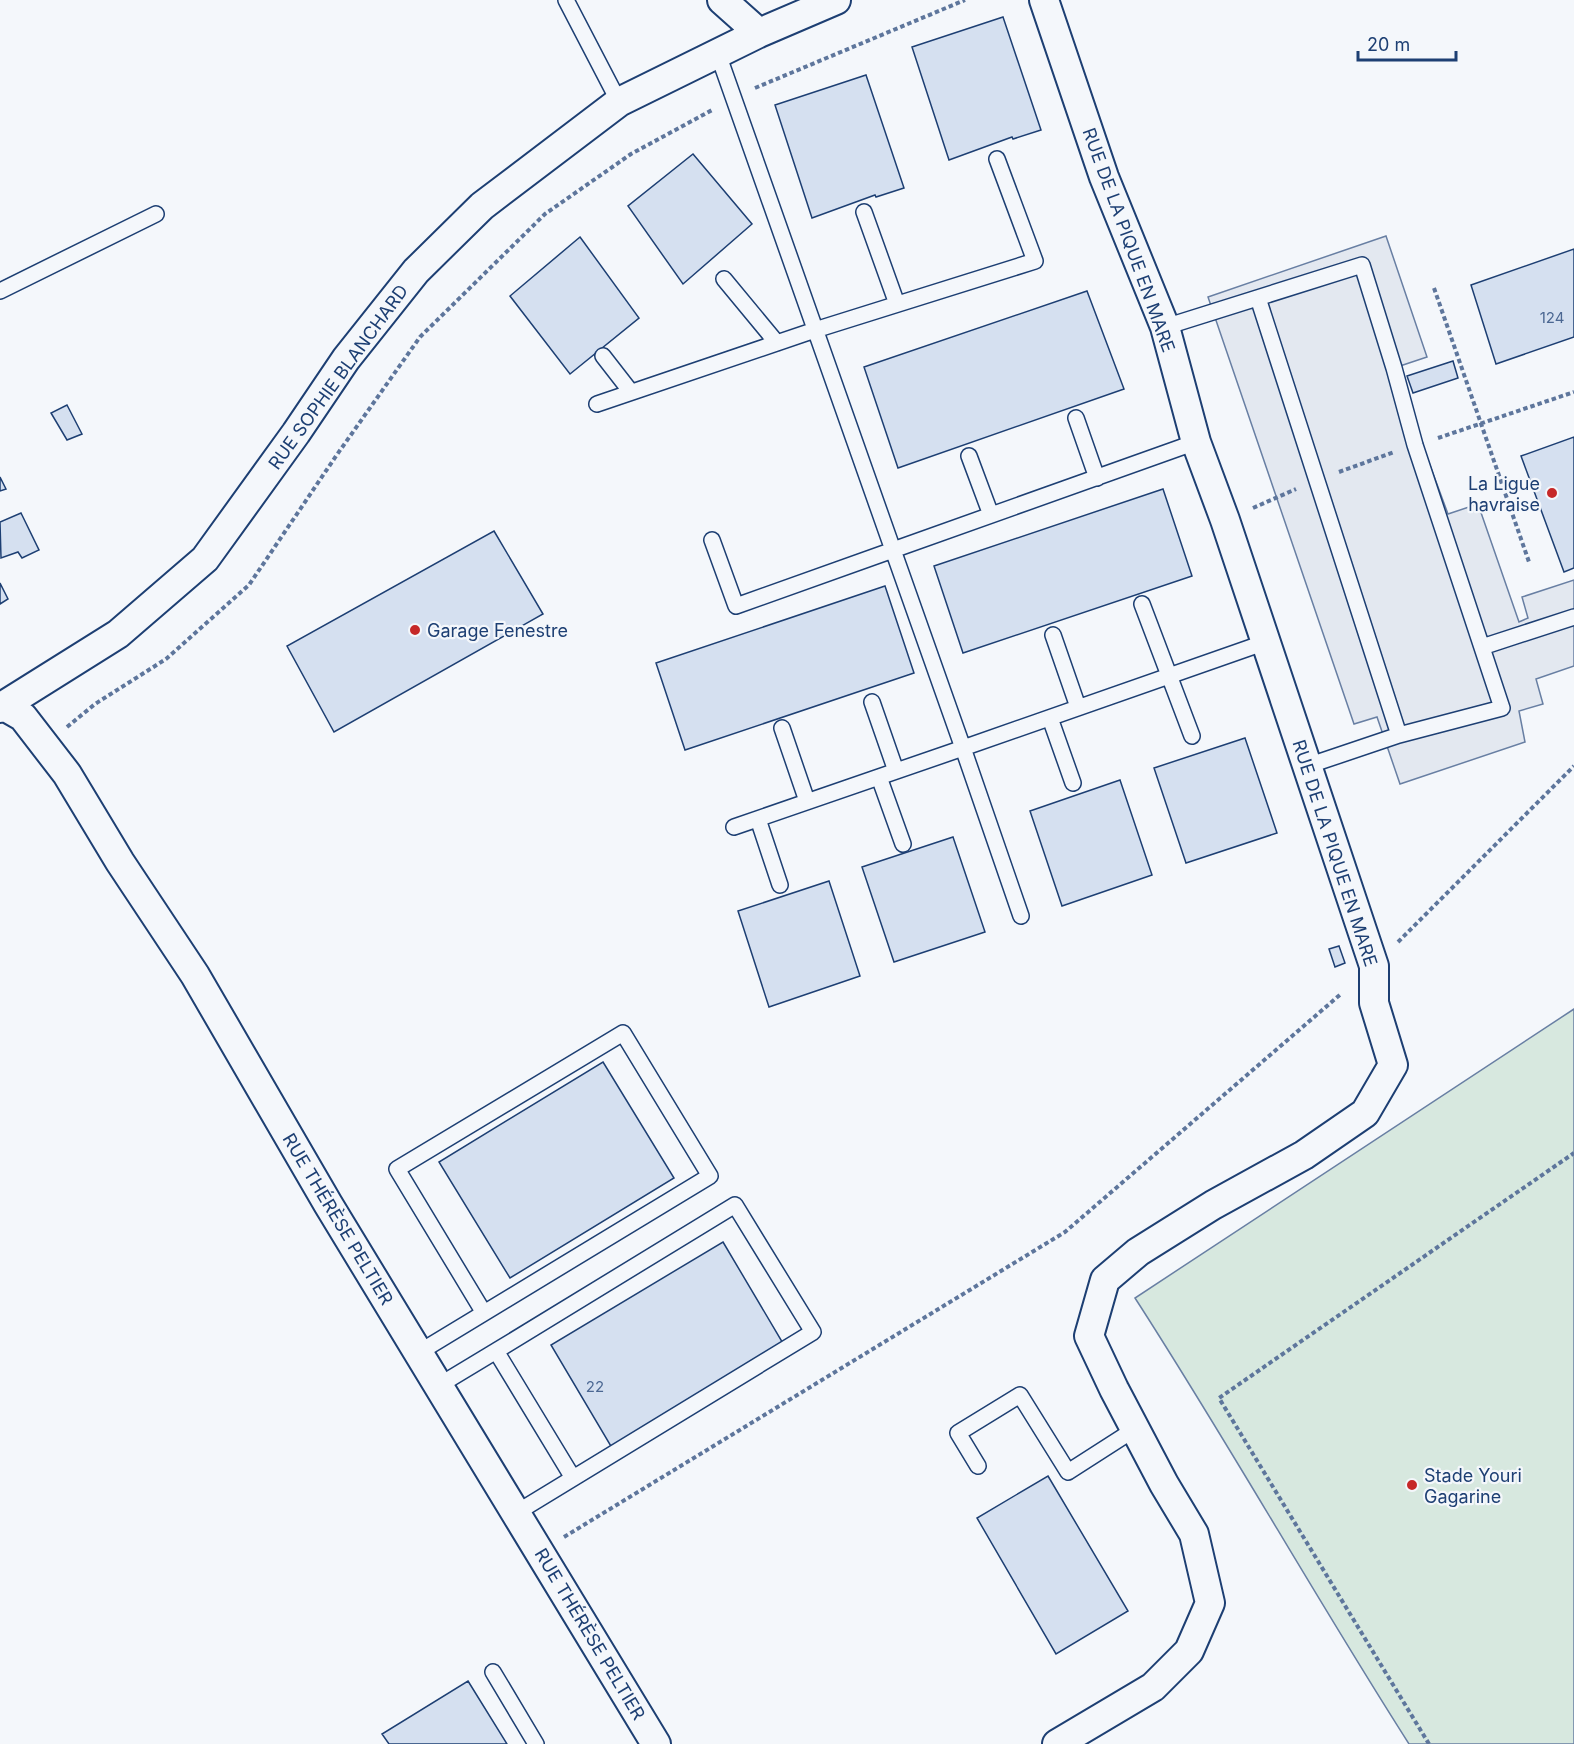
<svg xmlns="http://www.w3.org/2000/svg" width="1574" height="1744" viewBox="0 0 1574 1744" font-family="Inter,sans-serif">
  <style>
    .grass { fill: #d7e8df; stroke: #687fa3; stroke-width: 1.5 }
    .parking { fill: #e3e8f0; stroke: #687fa3; stroke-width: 1.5 }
    .building { fill: #d5e0f0; stroke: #1d3f73; stroke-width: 1.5 }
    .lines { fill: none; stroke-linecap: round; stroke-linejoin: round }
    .service-casing { stroke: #1d3f73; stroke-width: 18 }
    .minor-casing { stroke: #1d3f73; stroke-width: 32 }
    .path { stroke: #5e769c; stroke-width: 4; stroke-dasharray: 4.5 3; stroke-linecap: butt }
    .service { stroke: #f4f7fb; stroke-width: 15 }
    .minor { stroke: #f4f7fb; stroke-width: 28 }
    .poi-dot { fill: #c62828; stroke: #f4f7fb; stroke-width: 2 }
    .labels { text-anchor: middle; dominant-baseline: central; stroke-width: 4.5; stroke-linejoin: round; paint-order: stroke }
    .number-label { font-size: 15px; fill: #4b6792 }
    .street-label { font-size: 18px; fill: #1d3f73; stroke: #f4f7fb }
    .poi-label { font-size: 18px; fill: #1d3f73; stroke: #f4f7fb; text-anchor: start }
  </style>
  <rect width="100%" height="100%" fill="#f4f7fb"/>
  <path class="grass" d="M 1574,1009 L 1574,1744 L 1409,1744 C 1315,1597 1230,1445 1135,1298 Z"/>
  <path class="parking" d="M 1386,236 L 1427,357 L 1394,368 L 1448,514 L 1478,504 L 1519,622 L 1528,618 L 1522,597 L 1574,580 L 1574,666 L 1536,679 L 1543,704 L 1519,711 L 1525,742 L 1400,784 L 1377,717 L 1354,724 L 1208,297 Z"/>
  <path class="building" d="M 1003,17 L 1041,130 L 1013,139 L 1012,137 L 949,160 L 912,47 Z
    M 866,75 L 904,188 L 876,197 L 875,195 L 812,218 L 775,105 Z
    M 693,154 L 752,224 L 683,284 L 628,206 Z
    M 580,237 L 639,318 L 570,374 L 510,296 Z
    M 1574,249 L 1574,337 L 1496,364 L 1471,285 Z
    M 1087,291 L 1124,389 L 898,468 L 864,367 Z
    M 1453,361 L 1458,378 L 1413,393 L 1407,376 Z
    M 67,405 L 82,434 L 67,440 L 51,413 Z
    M 1574,437 L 1574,568 L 1564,572 L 1521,456 Z
    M 0,477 L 6,489 L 0,491 Z
    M 1163,489 L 1192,576 L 963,653 L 934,566 Z
    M 21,513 L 39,550 L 22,558 L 18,552 L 1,558 L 0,522 Z
    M 494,531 L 543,614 L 334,732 L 287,646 Z
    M 0,583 L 8,599 L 0,604 Z
    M 885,586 L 914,673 L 685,750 L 656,663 Z
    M 1245,738 L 1277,833 L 1186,863 L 1154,768 Z
    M 1120,780 L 1152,875 L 1062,906 L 1030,811 Z
    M 953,837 L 985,932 L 894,962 L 862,867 Z
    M 829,881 L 860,976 L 769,1007 L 738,911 Z
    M 1339,946 L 1345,963 L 1335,967 L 1329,949 Z
    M 603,1062 L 674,1178 L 510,1278 L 439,1162 Z
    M 723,1242 L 784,1345 L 612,1448 L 551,1345 Z
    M 1048,1476 L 1128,1611 L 1056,1654 L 977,1518 Z
    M 468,1681 L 507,1744 L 389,1744 L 382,1734 Z"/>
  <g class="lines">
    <g class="service-casing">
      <path id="service" d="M 566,0 L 619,102
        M 718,54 L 893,550 L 1196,442
        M 864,212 L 897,304
        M 724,279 L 777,343
        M 0,291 L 156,214
        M 1165,327 L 1362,265 L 1394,368 L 1415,445 L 1502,708 L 1399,735 L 1258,298
        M 603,356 L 631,392
        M 597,404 L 815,330 L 1035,261 L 997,159
        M 1076,418 L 1097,478
        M 969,456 L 991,515
        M 712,540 L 736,606 L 893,550 L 963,748 L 1266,642
        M 1142,604 L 1192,736
        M 1053,635 L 1078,707
        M 1482,647 L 1574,617
        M 872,702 L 896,771
        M 1050,718 L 1073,783
        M 782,728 L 807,801
        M 1307,766 L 1399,735
        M 879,777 L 903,844
        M 758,819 L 780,885
        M 734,827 L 963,748 L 1021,916
        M 418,1353 L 710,1176 L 623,1033 L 397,1169 L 484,1313
        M 438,1386 L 496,1351
        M 978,1466 L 958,1433 L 1020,1395 L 1068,1472 L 1135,1429
        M 516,1513 L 813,1332 L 735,1205 L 496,1351 L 573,1478
        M 493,1672 L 536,1744"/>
    </g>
    <g class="minor-casing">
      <path id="minor" d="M 722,0 L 759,33
        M 1044,0 L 1104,177 L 1165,327 L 1196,442 L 1225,520 L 1374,966 L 1374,1003 L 1393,1065 L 1365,1113 L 1304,1155 L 1213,1205 L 1138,1252 L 1105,1280 L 1089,1336 L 1114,1389 L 1164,1484 L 1194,1534 L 1210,1603 L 1189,1651 L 1153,1687 L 1057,1744
        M 4,706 L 23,717 L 67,774 L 120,862 L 195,975 L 328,1204 L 656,1744
        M 0,708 L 118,634 L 205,559 L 296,433 L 346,359 L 416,271 L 482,206 L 619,102 L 759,33 L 836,0"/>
    </g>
    <path class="path" d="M 755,88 L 965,0
      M 1434,288 L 1529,562
      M 1438,438 L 1574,392
      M 1339,472 L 1394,452
      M 1253,508 L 1296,489
      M 67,727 L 95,704 L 166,659 L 249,585 L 336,456 L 420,337 L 545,214 L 631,154 L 714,109
      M 1398,942 L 1574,766
      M 564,1537 L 1065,1232 L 1342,993
      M 1429,1744 L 1219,1398 L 1574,1153"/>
    <use href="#service" class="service"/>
    <use href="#minor" class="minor"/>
  </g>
  <g class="poi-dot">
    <circle cx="1552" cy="493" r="6"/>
    <circle cx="415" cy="630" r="6"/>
    <circle cx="1412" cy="1485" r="6"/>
  </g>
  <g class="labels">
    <g class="number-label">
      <text x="1552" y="317">124</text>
      <text x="595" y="1386">22</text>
    </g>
    <g class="street-label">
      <text transform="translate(1129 240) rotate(70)">RUE DE LA PIQUE EN MARE</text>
      <text transform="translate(338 377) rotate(-54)">RUE SOPHIE BLANCHARD</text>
      <text transform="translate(1335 853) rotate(72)">RUE DE LA PIQUE EN MARE</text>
      <text transform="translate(338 1219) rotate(59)">RUE THÉRÈSE PELTIER</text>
      <text transform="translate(590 1634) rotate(59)">RUE THÉRÈSE PELTIER</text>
    </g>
    <g class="poi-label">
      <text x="1540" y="483" text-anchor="end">La Ligue<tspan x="1540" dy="21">havraise</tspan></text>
      <text x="427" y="630">Garage Fenestre</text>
      <text x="1424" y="1475">Stade Youri<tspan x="1424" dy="21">Gagarine</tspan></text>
    </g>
  </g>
  <path d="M1358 51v9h98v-9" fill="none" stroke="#1d3f73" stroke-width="3"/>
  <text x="1367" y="51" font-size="18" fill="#1d3f73" stroke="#f4f7fb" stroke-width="4.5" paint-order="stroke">20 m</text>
</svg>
